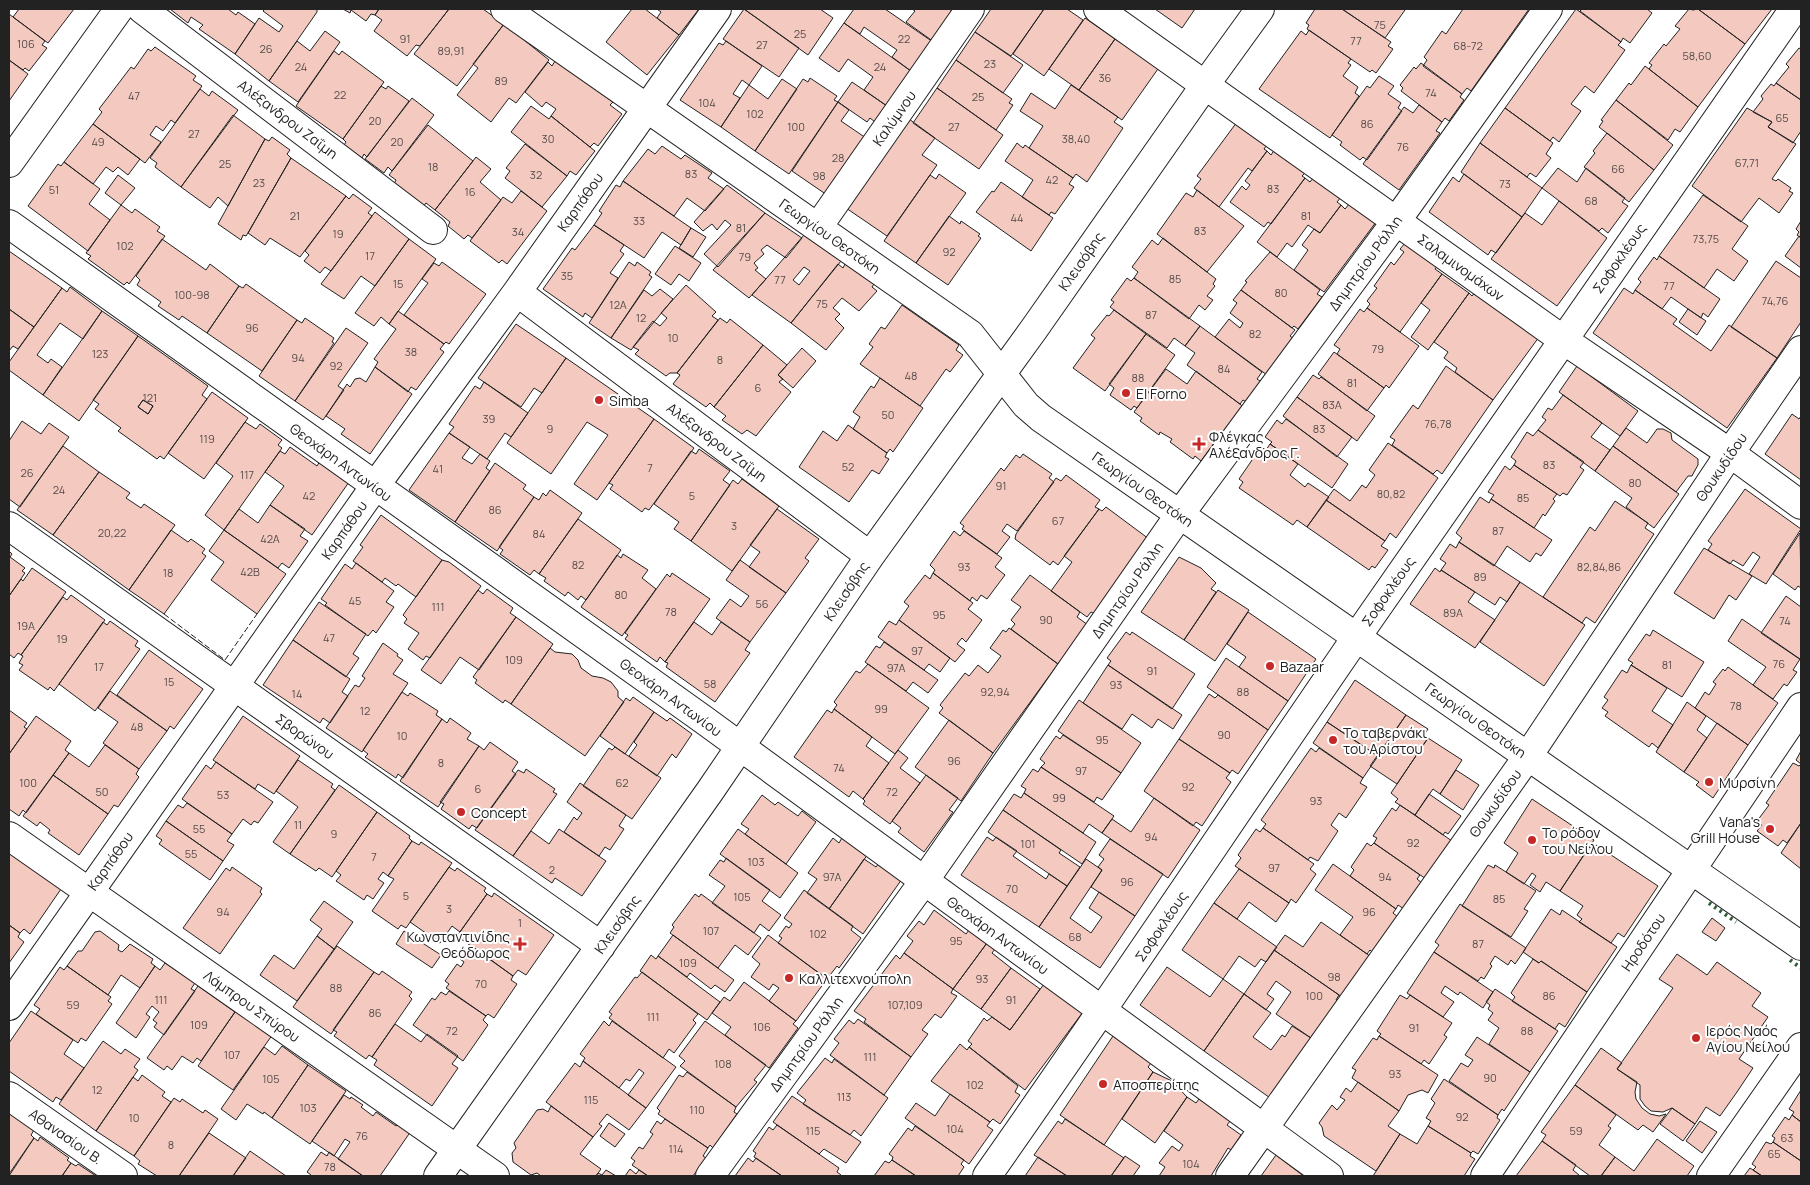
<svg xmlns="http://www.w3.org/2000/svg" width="1810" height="1185" viewBox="0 0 1810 1185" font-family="Manrope,sans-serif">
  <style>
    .building { fill: #f3c9c0; stroke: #222; fill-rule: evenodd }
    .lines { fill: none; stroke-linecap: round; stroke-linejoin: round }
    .minor-casing { stroke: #222; stroke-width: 30 }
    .minor { stroke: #fff; stroke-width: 28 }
    .hedge { stroke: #2f5e38; stroke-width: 4; stroke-dasharray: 2.5 4; stroke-linecap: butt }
    .fence { stroke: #222; stroke-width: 1; stroke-dasharray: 6 2.5; stroke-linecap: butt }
    .poi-dot { fill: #c62828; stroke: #fff; stroke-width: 2 }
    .labels { text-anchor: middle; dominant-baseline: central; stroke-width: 4; stroke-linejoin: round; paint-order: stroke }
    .number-label { font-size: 11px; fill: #564c4a }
    .street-label { font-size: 14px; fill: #222; stroke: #fff }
    .poi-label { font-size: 14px; fill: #222; stroke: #fff; text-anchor: start }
  </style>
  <rect width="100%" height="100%" fill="#fff"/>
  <path class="building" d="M 19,9 L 74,9 L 48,43 L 13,17 Z
    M 170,9 L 228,9 L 236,15 L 238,12 L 255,24 L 235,54 L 199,29 L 203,25 L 191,17 L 188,23 Z
    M 265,9 L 317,9 L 317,12 L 269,81 L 235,54 L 259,18 L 279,32 L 283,26 L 263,11 Z
    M 343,9 L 379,9 L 375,15 L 371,14 L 366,21 L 351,10 L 350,13 Z
    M 379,9 L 449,9 L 420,46 L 416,45 L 407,56 L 374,31 L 382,20 L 375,15 Z
    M 449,9 L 483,9 L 504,24 L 457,86 L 414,54 Z
    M 632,9 L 645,9 L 679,35 L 647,75 L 606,42 Z
    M 657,9 L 699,9 L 679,35 L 657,18 L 661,12 Z
    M 744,9 L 820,9 L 833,18 L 808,55 Z
    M 744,9 L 799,48 L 779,77 L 723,39 Z
    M 854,9 L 885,9 L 933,42 L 915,74 L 892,57 L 897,50 L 864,27 L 860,34 L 844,23 Z
    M 912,9 L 949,9 L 955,13 L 934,42 L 906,22 L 915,11 Z
    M 991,9 L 1044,9 L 1011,56 L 975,32 Z
    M 1044,9 L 1067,9 L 1083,20 L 1044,76 L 1013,54 Z
    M 1155,9 L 1195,9 L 1182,28 Z
    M 1315,9 L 1342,9 L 1391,42 L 1388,46 L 1393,49 L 1376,73 L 1372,70 L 1370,72 L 1307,29 L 1309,25 L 1306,23 Z
    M 1342,9 L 1402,9 L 1405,10 L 1385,38 Z
    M 1463,9 L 1529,9 L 1471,91 L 1467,88 L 1462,94 L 1423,66 L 1427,60 L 1424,57 L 1442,31 L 1446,34 Z
    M 1576,9 L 1621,42 L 1618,45 L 1625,50 L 1594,93 L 1585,86 L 1571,104 L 1581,111 L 1559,142 L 1553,137 L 1550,141 L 1505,108 Z
    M 1582,9 L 1647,9 L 1652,13 L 1630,43 L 1623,38 L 1621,42 L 1580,11 Z
    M 1689,9 L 1693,10 L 1698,9 L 1745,44 L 1698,107 L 1649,69 L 1652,65 L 1649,63 L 1664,44 L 1666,46 L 1680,29 L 1675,26 Z
    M 1698,9 L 1772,9 L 1745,44 Z
    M 9,14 L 45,41 L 42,45 L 47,48 L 29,71 L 25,68 L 23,70 L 9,60 Z
    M 1085,18 L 1115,39 L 1079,90 L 1049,69 Z
    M 844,23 L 915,74 L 887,106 L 864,90 L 873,77 L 848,59 L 839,72 L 819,58 Z
    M 504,24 L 549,60 L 516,103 L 509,98 L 491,122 L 457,95 L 478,68 L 473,64 Z
    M 1309,30 L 1351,59 L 1348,63 L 1351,65 L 1343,76 L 1358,87 L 1355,93 L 1359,96 L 1330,138 L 1259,89 L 1301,31 L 1306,35 Z
    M 325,31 L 340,42 L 298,102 L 269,81 L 297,41 L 310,51 Z
    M 975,32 L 1023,65 L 1003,93 L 956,60 Z
    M 1115,39 L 1121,43 L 1123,40 L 1160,66 L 1122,120 L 1079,90 Z
    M 726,41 L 762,66 L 749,85 L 742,80 L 733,94 L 740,98 L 721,127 L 680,100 L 719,43 L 723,45 Z
    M 155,47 L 196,76 L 193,80 L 202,86 L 175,123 L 171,120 L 163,131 L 156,126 L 150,135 L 161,142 L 145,163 L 93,124 L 102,112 L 99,109 L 131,67 L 134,69 L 148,49 L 151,51 Z
    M 1799,48 L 1801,49 L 1801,100 L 1776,83 L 1789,67 L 1786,64 Z
    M 334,51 L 339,55 L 342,51 L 384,82 L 343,139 L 296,106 Z
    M 9,60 L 28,74 L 9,101 Z
    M 956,60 L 1012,99 L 1009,103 L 1013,105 L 996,130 L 937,88 Z
    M 555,61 L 613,102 L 610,105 L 622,114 L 598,146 L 594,143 L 590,147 L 551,116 L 556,109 L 546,102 L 542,107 L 525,92 L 548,62 L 552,66 Z
    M 1421,63 L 1462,94 L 1460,97 L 1464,100 L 1449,121 L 1445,118 L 1442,122 L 1401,91 L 1403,88 L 1400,85 L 1414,67 L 1416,69 Z
    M 1645,66 L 1698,107 L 1680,132 L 1675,129 L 1668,140 L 1616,100 L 1629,83 L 1631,85 Z
    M 1379,76 L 1394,86 L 1388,94 L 1401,103 L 1398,108 L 1402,111 L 1367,160 L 1363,157 L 1360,160 L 1340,145 L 1342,142 L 1332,135 L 1367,86 L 1370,88 Z
    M 810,78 L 837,96 L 834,100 L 838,102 L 789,174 L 755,151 L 803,79 L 808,82 Z
    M 782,79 L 797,89 L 755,151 L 721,127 L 749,85 L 768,99 Z
    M 852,82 L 887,106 L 875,122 L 870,118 L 867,122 L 838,102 Z
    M 1776,83 L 1801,100 L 1801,131 L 1793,143 L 1768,127 L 1772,122 L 1753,112 L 1763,99 L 1761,96 L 1771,84 L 1774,86 Z
    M 1071,85 L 1118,117 L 1114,122 L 1123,128 L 1087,182 L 1076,174 L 1073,178 L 1029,148 L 1043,126 L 1020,111 L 1031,93 L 1055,109 Z
    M 381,86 L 386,89 L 388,86 L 409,101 L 367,157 L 364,154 L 362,158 L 344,145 L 346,142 L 343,139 Z
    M 937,88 L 1003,135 L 979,169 L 913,123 Z
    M 200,89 L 209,96 L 212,91 L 238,110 L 181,187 L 155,167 L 157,163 L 150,158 Z
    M 412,98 L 434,115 L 392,171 L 388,167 L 384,173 L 365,159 Z
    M 1616,100 L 1673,145 L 1654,170 L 1599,127 L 1603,121 L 1601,120 Z
    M 838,102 L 849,110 L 841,121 L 866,138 L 827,195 L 792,171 Z
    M 1419,105 L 1442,122 L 1436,131 L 1440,133 L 1399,190 L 1363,164 L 1404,107 L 1413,113 Z
    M 531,106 L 549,119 L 551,116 L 595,151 L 576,175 L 570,171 L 567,176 L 511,132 Z
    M 1505,108 L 1553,143 L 1546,154 L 1551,158 L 1536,177 L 1530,173 L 1527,177 L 1480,143 Z
    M 1747,108 L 1772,122 L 1768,127 L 1796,144 L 1772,179 L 1776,181 L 1778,179 L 1791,188 L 1789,191 L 1793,193 L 1779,213 L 1759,198 L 1741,222 L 1692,186 Z
    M 233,115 L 265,139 L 228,206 L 218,197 L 210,208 L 181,187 Z
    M 909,119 L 935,138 L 922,155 L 937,165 L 887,236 L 846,208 Z
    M 1237,122 L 1267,145 L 1264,149 L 1267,151 L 1252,171 L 1248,168 L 1219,207 L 1194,188 L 1201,179 L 1197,176 Z
    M 93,124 L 140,159 L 128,175 L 118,167 L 113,172 L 106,167 L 93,184 L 64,162 Z
    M 428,125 L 473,161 L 435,210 L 426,203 L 423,207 L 394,184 L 396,180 L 389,175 Z
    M 1607,133 L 1654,170 L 1629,202 L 1584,167 L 1595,153 L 1593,151 Z
    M 272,137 L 290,150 L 287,154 L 291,158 L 248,233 L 246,236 L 243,235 L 241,240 L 218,224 L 265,139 L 269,141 Z
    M 1017,143 L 1023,148 L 1025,145 L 1029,148 L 1073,178 L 1069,184 L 1074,187 L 1055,214 L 1051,212 L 1049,215 L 1022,197 L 1033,180 L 1005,161 Z
    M 1480,143 L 1542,188 L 1522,217 L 1461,172 Z
    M 525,144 L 567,176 L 542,207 L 505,178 L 510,171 L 506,168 Z
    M 662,146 L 681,159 L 685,155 L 712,173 L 708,178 L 724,189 L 705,211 L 687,198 L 674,216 L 623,181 L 648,149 L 655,154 Z
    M 1275,149 L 1305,173 L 1302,176 L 1305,178 L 1271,224 L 1268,222 L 1264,227 L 1230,202 L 1242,186 L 1246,190 L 1250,185 L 1245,181 L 1267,151 L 1271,155 Z
    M 476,157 L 491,169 L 480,182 L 501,200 L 472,238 L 468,235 L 464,239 L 448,226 L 450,222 L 435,210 Z
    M 291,158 L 346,196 L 300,257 L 270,238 L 265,245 L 248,233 Z
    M 64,162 L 100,189 L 89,204 L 110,220 L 88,251 L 28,206 L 58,164 L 61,166 Z
    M 1558,168 L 1577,182 L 1586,168 L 1625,198 L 1622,202 L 1628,206 L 1608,233 L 1602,228 L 1599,231 L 1542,188 Z
    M 939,174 L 966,193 L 916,263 L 884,241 L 930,175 L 936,179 Z
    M 1464,174 L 1522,217 L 1496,253 L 1491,250 L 1488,255 L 1429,212 L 1453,177 L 1459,182 Z
    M 118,175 L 135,188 L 121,205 L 105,193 Z
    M 1314,177 L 1341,197 L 1337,202 L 1341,205 L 1320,233 L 1308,225 L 1292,247 L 1287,243 L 1277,257 L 1257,242 L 1305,178 L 1310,182 Z
    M 623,181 L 691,228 L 681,245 L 662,232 L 644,258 L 594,225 L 602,213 L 599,211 L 616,185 L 620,187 Z
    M 1001,182 L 1053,218 L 1031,251 L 976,212 L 992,191 L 994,192 Z
    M 727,185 L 765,213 L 718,267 L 704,254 L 731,225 L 725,220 L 717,230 L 712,224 L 703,231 L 694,222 Z
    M 1197,190 L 1244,226 L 1207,272 L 1157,234 L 1186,193 L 1193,197 Z
    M 521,191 L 547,211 L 507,264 L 502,260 L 499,263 L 470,241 L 503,197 L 512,203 Z
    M 353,194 L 372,208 L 368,213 L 372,216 L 331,271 L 325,267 L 320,273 L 304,261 L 309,255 L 305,251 L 346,196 L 349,199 Z
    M 1703,195 L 1748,226 L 1732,249 L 1748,261 L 1734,281 L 1717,269 L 1704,288 L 1659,256 Z
    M 1559,201 L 1607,238 L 1557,306 L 1491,259 L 1525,213 L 1542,225 Z
    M 1350,203 L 1376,222 L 1324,292 L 1294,270 L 1308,250 L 1302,245 L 1314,229 L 1320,233 L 1341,205 L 1345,209 Z
    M 121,205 L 132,213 L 135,209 L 160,227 L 157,231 L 165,236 L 129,284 L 127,282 L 124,285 L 88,259 L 91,256 L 86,253 Z
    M 375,212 L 409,239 L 375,286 L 361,276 L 344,299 L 321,284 Z
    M 765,213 L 802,238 L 786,258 L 767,245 L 761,250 L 764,254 L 754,263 L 758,268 L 755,270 L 766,279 L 749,298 L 713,270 Z
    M 949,216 L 960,224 L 961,221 L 980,234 L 978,236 L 981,238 L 948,285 L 916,263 Z
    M 1801,221 L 1801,238 L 1797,235 L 1799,232 L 1796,229 Z
    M 594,225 L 624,245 L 620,251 L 624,254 L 610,273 L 618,278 L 592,318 L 585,313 L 583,317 L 543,289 L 572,248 L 575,250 Z
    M 691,228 L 706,237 L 693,257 L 679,248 Z
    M 804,235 L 841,261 L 791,323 L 752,295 ZM 804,267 L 810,271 L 799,285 L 793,280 Z
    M 1799,236 L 1801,238 L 1801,268 L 1785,256 Z
    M 1163,238 L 1216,279 L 1213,284 L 1215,286 L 1207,296 L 1213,300 L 1205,310 L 1199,305 L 1189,319 L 1134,278 L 1138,272 L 1132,267 L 1152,240 L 1158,245 Z
    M 162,239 L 206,270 L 210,264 L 239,286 L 207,333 L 182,316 L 179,320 L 158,306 L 161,302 L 137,285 L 140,280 L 136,276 Z
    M 409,239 L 436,259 L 389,324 L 381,317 L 374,326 L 355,313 Z
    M 1406,242 L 1438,265 L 1435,269 L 1442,274 L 1400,332 L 1367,308 L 1370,304 L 1367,301 L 1377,288 L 1374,286 L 1391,262 L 1394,265 L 1404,252 L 1400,249 Z
    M 675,246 L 701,263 L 689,281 L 679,274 L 671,285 L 655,274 Z
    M 9,251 L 62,288 L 34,327 L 9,309 Z
    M 1270,252 L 1320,290 L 1317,294 L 1322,297 L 1298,329 L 1294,326 L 1292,328 L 1241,290 L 1247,282 L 1245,281 Z
    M 1659,256 L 1720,299 L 1708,317 L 1703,313 L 1701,318 L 1671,297 L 1662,309 L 1635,290 L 1641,282 L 1638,279 L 1654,257 L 1657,260 Z
    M 1776,261 L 1801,278 L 1801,322 L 1777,358 L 1731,327 Z
    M 442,262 L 486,294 L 449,344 L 446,342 L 444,344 L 404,315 L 428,283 L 422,279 L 434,263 L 439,266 Z
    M 629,262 L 635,266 L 637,262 L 651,272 L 649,275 L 652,277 L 611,338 L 589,323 Z
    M 838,264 L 843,268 L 845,264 L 874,284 L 872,287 L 877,291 L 859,311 L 842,298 L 833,308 L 840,314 L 835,319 L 844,328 L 826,350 L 791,323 Z
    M 1442,274 L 1469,293 L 1428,350 L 1411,337 L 1430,310 L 1421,303 Z
    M 1127,278 L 1131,281 L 1134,278 L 1200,326 L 1185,346 L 1174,338 L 1167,348 L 1110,307 L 1114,302 L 1111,300 Z
    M 246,284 L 297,320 L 262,371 L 207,333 L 239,286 L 243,288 Z
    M 686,285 L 716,312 L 712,316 L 718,320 L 677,373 L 670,373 L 666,376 L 635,354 L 639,350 L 633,347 L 653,321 L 660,326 L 667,318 L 661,313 Z
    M 70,287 L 102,311 L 83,339 L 60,323 L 37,355 L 48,363 L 51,359 L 62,367 L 43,395 L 9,370 L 9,362 L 62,288 L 67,292 Z
    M 1624,288 L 1633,294 L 1635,290 L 1677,319 L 1673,324 L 1711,351 L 1729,325 L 1777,358 L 1727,428 L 1593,333 Z
    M 660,289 L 673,299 L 631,350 L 611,338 L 644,290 L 652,296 Z
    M 1241,290 L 1295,330 L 1290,336 L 1294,339 L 1267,375 L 1215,337 L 1229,319 L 1240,328 L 1243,323 L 1230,313 L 1237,303 L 1233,300 Z
    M 1476,291 L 1539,337 L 1493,400 L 1455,372 L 1457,368 L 1444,358 L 1448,352 L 1434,342 L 1469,293 L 1472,296 Z
    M 902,305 L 959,345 L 956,350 L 963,355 L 950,372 L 946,369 L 920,406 L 860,364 L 873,347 L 869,344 L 881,327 L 885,329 Z
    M 1367,308 L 1419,346 L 1389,388 L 1386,385 L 1384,388 L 1337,354 L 1340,349 L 1334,345 L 1360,309 L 1364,312 Z
    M 9,309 L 34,327 L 18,349 L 13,346 L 9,351 Z
    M 1688,309 L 1706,321 L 1697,335 L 1679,322 Z
    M 1114,310 L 1146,334 L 1105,391 L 1073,368 L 1095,338 L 1091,335 L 1107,315 L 1109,316 Z
    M 102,311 L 138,336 L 79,421 L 43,395 Z
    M 398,311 L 444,344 L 440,349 L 444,352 L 416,390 L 411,387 L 408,392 L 375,367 L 378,362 L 374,359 L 396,329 L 389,324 Z
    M 305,318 L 334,338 L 332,342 L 334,343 L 295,401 L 259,376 L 297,320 L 302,323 Z
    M 720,318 L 727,323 L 730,319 L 763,345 L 714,407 L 710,403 L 706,407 L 673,384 L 680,375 L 677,373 Z
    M 516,324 L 566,358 L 542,393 L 534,388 L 521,407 L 478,378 Z
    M 1200,326 L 1262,372 L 1257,379 L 1263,383 L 1248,403 L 1243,400 L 1240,404 L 1187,365 L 1195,353 L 1185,346 Z
    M 346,328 L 368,343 L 338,386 L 344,390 L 323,420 L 295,401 Z
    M 1146,334 L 1175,355 L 1137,408 L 1134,406 L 1131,410 L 1110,395 L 1114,388 L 1109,384 Z
    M 138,336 L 208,386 L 202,395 L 207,399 L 164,459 L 160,456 L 157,459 L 118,431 L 121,428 L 95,409 L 99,404 L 93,400 ZM 143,400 L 153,406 L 148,414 L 138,407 Z
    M 763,345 L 787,365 L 778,375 L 783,379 L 779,382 L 791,392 L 756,436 L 747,430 L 742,434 L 722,420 L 726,416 L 714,407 Z
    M 802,348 L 816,361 L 793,388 L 778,375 Z
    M 1334,352 L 1384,388 L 1367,411 L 1318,374 Z
    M 566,358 L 654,419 L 597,500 L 574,484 L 608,435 L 587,422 L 551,474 L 507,443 Z
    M 1446,366 L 1493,400 L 1442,474 L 1437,470 L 1433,474 L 1392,445 L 1395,440 L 1390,437 L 1413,405 L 1418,409 Z
    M 1577,366 L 1638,411 L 1620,436 L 1559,392 Z
    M 375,367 L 412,394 L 370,454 L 341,434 L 345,429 L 326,416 L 347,384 L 350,387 L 355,379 L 360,378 L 366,382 Z
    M 1166,369 L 1187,384 L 1196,371 L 1245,408 L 1220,441 L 1217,439 L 1201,461 L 1195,456 L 1193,459 L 1170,442 L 1172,439 L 1160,432 L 1159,435 L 1140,421 L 1142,418 L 1134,412 Z
    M 1313,375 L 1319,379 L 1321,377 L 1375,416 L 1357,441 L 1297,397 Z
    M 880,378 L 923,408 L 893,452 L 890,449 L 887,453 L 853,429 L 860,417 L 853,412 L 871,386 L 874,388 Z
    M 484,382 L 528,413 L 511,437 L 505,433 L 487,459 L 449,433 L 454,427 L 449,424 L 475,386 L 480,389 Z
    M 212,392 L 248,418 L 204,479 L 168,453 Z
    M 1563,395 L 1602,423 L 1591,437 L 1610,450 L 1595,471 L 1538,430 L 1546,420 L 1542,417 L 1548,408 L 1552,410 Z
    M 1297,397 L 1352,437 L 1337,457 L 1283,416 Z
    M 143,400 L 153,406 L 148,414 L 138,407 Z
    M 1792,414 L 1799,419 L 1801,416 L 1801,480 L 1765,454 Z
    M 654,419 L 694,448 L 649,510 L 645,508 L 642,512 L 610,489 L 613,485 L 609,483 Z
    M 1286,419 L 1348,464 L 1332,488 L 1270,444 L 1272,442 L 1265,437 L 1277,420 L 1282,424 Z
    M 22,421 L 41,434 L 49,423 L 69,437 L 20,507 L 9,499 L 9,441 Z
    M 245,422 L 256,429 L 260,424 L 282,440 L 278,445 L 282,448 L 224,530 L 205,515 L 233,476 L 216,463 Z
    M 848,425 L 887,453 L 885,457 L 889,459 L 879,474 L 872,470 L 849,502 L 799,467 L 823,431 L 837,441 Z
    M 1626,428 L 1647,443 L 1657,429 L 1663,429 L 1671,433 L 1672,440 L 1698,459 L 1698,465 L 1694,472 L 1692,476 L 1688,476 L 1676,492 L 1613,446 Z
    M 1538,430 L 1584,462 L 1580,467 L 1584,470 L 1567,495 L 1563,493 L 1560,496 L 1514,465 L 1516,461 L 1511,457 L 1527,432 L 1533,436 Z
    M 449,433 L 470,447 L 462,458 L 472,464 L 480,454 L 490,461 L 486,468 L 490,471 L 455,522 L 409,490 Z
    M 1388,443 L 1438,478 L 1396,538 L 1390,533 L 1385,541 L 1326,500 L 1334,489 L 1350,501 L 1362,485 L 1366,488 L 1375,475 L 1369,470 Z
    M 1270,444 L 1298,464 L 1290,475 L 1305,487 L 1308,483 L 1329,497 L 1307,527 L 1297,520 L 1293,525 L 1239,488 L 1243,482 L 1239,479 L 1261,447 L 1266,450 Z
    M 63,446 L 99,472 L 53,535 L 17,510 Z
    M 1613,446 L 1679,494 L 1654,528 L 1626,507 L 1632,498 L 1595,471 Z
    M 290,447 L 317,466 L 320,461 L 349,482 L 312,535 L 270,505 L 284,486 L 265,472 L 280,451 L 285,454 Z
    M 699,449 L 730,471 L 723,480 L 730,485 L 691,541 L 674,529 L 679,522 L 654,504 L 691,451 L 696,454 Z
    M 1023,454 L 1052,474 L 1049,478 L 1054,482 L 1017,531 L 1007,524 L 1002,531 L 1010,537 L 997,554 L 962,529 L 964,526 L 960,523 L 1001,468 L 1004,471 L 1016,455 L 1020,458 Z
    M 495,463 L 526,485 L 523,489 L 534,497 L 497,551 L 455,522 Z
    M 1514,465 L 1557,494 L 1553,499 L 1555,501 L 1545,516 L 1543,514 L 1534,528 L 1491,499 L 1494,495 L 1488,492 L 1505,466 L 1510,470 Z
    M 99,472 L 130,493 L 126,498 L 141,508 L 144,504 L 175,525 L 129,590 L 53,535 Z
    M 1066,475 L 1100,500 L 1095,507 L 1099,509 L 1058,565 L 1053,561 L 1050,565 L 1015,539 L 1016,534 L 1056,478 L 1061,481 Z
    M 742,479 L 779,506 L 732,571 L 691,541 L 733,480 L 738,484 Z
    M 1745,489 L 1801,529 L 1766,584 L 1749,574 L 1760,557 L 1753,552 L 1743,566 L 1733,560 L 1730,564 L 1708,550 L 1712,544 L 1708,541 Z
    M 550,490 L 582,513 L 539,574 L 534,570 L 530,575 L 500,554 L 503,550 L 499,547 L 534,497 L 539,500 L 543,493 L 546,496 Z
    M 1480,497 L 1489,503 L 1491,499 L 1552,540 L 1541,556 L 1536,553 L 1530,562 L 1507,546 L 1494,566 L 1459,542 L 1462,538 L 1456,533 Z
    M 1326,500 L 1385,541 L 1381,546 L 1388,550 L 1375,568 L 1372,566 L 1369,570 L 1307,527 Z
    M 1615,501 L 1648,523 L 1645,528 L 1654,534 L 1595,623 L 1586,617 L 1582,623 L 1543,597 L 1590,527 L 1595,531 Z
    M 270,505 L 305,529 L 300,536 L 308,541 L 289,568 L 282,563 L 278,568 L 224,530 L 239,509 L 258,523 Z
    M 1106,507 L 1149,539 L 1095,614 L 1091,612 L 1087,617 L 1051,591 L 1072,562 L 1064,556 L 1099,509 L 1102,511 Z
    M 777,509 L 819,539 L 805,558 L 809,561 L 786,593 L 749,567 L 760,552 L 750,545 Z
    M 381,515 L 442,560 L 416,597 L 398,584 L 396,586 L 385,578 L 382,582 L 353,561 L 363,547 L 360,545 Z
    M 578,519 L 621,550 L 586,600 L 581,596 L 578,600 L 568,592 L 565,596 L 544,581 L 546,578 L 539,574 Z
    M 171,530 L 188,542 L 191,539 L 205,549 L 202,553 L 206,556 L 164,614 L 129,590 Z
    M 224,530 L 286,574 L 257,614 L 211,580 L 224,562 L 209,551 Z
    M 954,531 L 960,536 L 964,531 L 1002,558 L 995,567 L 1005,575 L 987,599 L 981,595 L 977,601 L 972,597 L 970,601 L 933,573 L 935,570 L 930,565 Z
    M 1800,533 L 1801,588 L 1798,586 L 1795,590 L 1773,574 Z
    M 1459,542 L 1520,582 L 1507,602 L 1500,597 L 1495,605 L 1441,570 L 1446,563 L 1440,559 L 1450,544 L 1456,548 Z
    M 1704,548 L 1752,576 L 1736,600 L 1729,595 L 1714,619 L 1674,593 Z
    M 9,551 L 12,554 L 10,557 L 25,568 L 22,571 L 25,573 L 9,596 Z
    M 623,554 L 648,570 L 642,578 L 656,589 L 622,636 L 581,607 L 617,555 L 621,558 Z
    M 1179,557 L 1201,568 L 1216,583 L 1211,589 L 1216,592 L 1184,640 L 1141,612 Z
    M 442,560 L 449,562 L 481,586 L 430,658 L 426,656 L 423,660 L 408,649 L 419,633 L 404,623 L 407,619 L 403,615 Z
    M 740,560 L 786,593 L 750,642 L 716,618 L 730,599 L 741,607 L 749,596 L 726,580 Z
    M 356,563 L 394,591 L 386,602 L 394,607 L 376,633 L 373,630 L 368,636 L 325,605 L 327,603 L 321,599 L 345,564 L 352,569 Z
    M 32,568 L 66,592 L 21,655 L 18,653 L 14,658 L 9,654 L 9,596 L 21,579 L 23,581 Z
    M 1435,568 L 1440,572 L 1441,570 L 1475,592 L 1468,602 L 1495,620 L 1475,648 L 1410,604 Z
    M 672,573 L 710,599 L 665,662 L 660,657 L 657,662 L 625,639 L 628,635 L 625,633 L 667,574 L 670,577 Z
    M 933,573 L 973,603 L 968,609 L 982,620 L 966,642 L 962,638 L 957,644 L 965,650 L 955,662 L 899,620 L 909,606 L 904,602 L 925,575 L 930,579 Z
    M 1030,575 L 1080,612 L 1077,617 L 1088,625 L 1058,664 L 1011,629 L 1015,624 L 1011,620 L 1021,607 L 1011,600 Z
    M 1520,582 L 1585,625 L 1544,686 L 1480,642 Z
    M 487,589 L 513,608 L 510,613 L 516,617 L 479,670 L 460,657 L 441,684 L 421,670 L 478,590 L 483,594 Z
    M 1218,590 L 1249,610 L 1215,661 L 1184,640 Z
    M 71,595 L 105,620 L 54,691 L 50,687 L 48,690 L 19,670 L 23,665 L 19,663 L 23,656 L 21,655 L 63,597 L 67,600 Z
    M 1786,596 L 1801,607 L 1801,660 L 1761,633 Z
    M 319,602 L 366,634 L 353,654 L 359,658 L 346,677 L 293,640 Z
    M 1248,612 L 1316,659 L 1288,701 L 1239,667 L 1246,657 L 1227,644 Z
    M 516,617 L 553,644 L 511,704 L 505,700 L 503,703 L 475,683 L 477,680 L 473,677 Z
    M 1742,619 L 1800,659 L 1793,670 L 1797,672 L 1787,686 L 1784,684 L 1773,699 L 1753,685 L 1766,667 L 1728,641 Z
    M 899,620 L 950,658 L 940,672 L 929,664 L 924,670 L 878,637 L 889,621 L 896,625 Z
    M 110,621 L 138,641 L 135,646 L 140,649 L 95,711 L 59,684 L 103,622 L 107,625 Z
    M 694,622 L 712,635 L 721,622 L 750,642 L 745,650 L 750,653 L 715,702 L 666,667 L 668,663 L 665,662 Z
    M 1009,628 L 1058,664 L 993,753 L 939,713 L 943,708 L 940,705 L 965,673 L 969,676 L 978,665 L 988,673 L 1001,656 L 990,648 L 1003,630 L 1006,632 Z
    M 1653,630 L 1704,662 L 1682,697 L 1631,665 L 1633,663 L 1628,660 L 1646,634 L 1650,636 Z
    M 1126,632 L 1130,635 L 1132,632 L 1195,674 L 1172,709 L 1108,665 L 1111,661 L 1107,658 Z
    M 293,640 L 350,679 L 342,692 L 348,696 L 330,723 L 323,718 L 320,723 L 263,685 Z
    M 884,642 L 938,680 L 928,693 L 913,682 L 906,691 L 865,662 L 876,646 L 880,648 Z
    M 383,643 L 398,654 L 397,656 L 403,660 L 393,674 L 408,683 L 362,752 L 326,728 L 355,685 L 359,687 L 365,678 L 362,676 Z
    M 550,648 L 555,652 L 572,654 L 578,660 L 581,668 L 592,676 L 603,678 L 611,682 L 618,691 L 618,697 L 624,702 L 585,756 L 511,704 Z
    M 149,650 L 203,689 L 174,729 L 170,726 L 167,731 L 117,695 Z
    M 1226,658 L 1288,701 L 1268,730 L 1207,687 Z
    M 868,664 L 929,708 L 895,754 L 834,709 L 837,705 L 834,702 L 856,671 L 860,673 Z
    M 1108,665 L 1182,715 L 1173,729 L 1158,719 L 1152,728 L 1132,714 L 1122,729 L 1083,703 Z
    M 1631,665 L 1667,688 L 1652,711 L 1673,725 L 1658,748 L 1652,743 L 1649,747 L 1605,716 L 1608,712 L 1602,708 L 1608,700 L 1604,697 L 1622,670 L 1627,673 Z
    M 1728,667 L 1778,703 L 1748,745 L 1695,708 L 1705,692 L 1709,695 L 1716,684 L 1713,682 L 1723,669 L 1725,671 Z
    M 1355,680 L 1406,715 L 1378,756 L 1327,722 Z
    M 110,691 L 167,731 L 139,769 L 103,743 L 118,722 L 98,708 Z
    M 402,692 L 408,696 L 410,693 L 438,711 L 436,715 L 442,719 L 403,778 L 398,774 L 396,778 L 365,757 L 368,754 L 363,750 Z
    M 1209,694 L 1215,698 L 1218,695 L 1268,730 L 1238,774 L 1232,770 L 1230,773 L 1179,739 Z
    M 633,697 L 654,712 L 625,754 L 600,736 L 626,698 L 630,701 Z
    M 1079,700 L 1141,743 L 1121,773 L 1058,731 Z
    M 1687,702 L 1706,716 L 1697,730 L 1707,738 L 1684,772 L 1656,752 Z
    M 834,709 L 872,737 L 866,746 L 889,763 L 863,799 L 853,791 L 849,797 L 794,757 L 827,710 L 832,713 Z
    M 9,710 L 27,723 L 24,727 L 27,729 L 9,754 Z
    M 654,712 L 667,721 L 670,718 L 692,734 L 676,758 L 672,754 L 657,776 L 629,756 L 637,745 L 634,742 Z
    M 1406,715 L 1428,729 L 1424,735 L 1428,738 L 1397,784 L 1370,766 Z
    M 36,716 L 71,741 L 65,750 L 69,753 L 26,813 L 23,810 L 19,816 L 9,809 L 9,754 Z
    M 243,716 L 300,756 L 274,794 L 258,784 L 255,789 L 213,760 Z
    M 450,718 L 471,733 L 467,739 L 479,746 L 438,807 L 400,781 L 442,719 L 447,723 Z
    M 949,720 L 993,753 L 961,801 L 915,767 Z
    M 1327,722 L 1378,756 L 1363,778 L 1313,743 Z
    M 1717,723 L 1748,745 L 1713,798 L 1696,785 L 1699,782 L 1684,772 Z
    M 1063,735 L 1121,773 L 1102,800 L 1097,797 L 1094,802 L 1041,767 L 1045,763 L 1040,759 L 1056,736 L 1060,739 Z
    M 1428,738 L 1462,760 L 1440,794 L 1433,789 L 1415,815 L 1395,802 L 1398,799 L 1391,793 Z
    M 1179,739 L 1230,773 L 1226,778 L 1231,782 L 1202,826 L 1196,822 L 1193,826 L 1144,791 Z
    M 490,742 L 518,762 L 512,771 L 516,774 L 477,828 L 472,825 L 469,829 L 441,809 L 444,804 L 440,802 L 479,746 L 484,750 Z
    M 105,745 L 139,769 L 136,774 L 139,777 L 118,807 L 114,805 L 108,814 L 53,775 L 69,753 L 89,767 Z
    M 615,747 L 661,778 L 632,819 L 583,786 L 609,748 L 612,750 Z
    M 1311,748 L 1316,752 L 1319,748 L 1363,778 L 1360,783 L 1367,787 L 1346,818 L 1339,813 L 1331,825 L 1338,831 L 1318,861 L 1310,857 L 1308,860 L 1263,828 L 1266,824 L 1261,820 Z
    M 898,750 L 908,758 L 900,768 L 920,783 L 890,824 L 863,804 L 865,801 L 863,799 Z
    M 1801,751 L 1801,764 L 1796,760 Z
    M 298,760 L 333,784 L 331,787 L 335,790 L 290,854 L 273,842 L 298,807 L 276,791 Z
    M 216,762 L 273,802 L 258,823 L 254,821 L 251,825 L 243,819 L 232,834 L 182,799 L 206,765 L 211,769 Z
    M 1793,763 L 1799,766 L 1801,764 L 1801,823 L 1787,843 L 1783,840 L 1778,846 L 1757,831 L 1762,825 L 1757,821 L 1769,805 L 1766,803 Z
    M 1041,767 L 1114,816 L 1102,833 L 1089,824 L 1083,833 L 1024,793 L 1026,789 L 1021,786 L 1033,769 L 1038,772 Z
    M 526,769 L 555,789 L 553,792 L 557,794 L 513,856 L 475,830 L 518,770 L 524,773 Z
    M 1456,770 L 1479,785 L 1463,810 L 1440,794 Z
    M 53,775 L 108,814 L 79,855 L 48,833 L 50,830 L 40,822 L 37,826 L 23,816 Z
    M 926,775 L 958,798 L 949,810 L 953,812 L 924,852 L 898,832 L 901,828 L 892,821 Z
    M 580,783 L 626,815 L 619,826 L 624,829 L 610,850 L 605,847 L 599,856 L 564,832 L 574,817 L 577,820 L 582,813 L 567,802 Z
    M 339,785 L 377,812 L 332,877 L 319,868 L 316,871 L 290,854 Z
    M 1024,793 L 1096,842 L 1082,864 L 1003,810 L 1014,794 L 1021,798 Z
    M 1429,794 L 1461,816 L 1448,834 L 1445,832 L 1443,835 L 1415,815 Z
    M 762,795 L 775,805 L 778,802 L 798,816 L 802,811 L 816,822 L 786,864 L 745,834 L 749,829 L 741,824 Z
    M 1154,798 L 1200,830 L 1168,878 L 1102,833 L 1112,819 L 1131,832 Z
    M 1532,799 L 1594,840 L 1560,891 L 1546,882 L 1540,892 L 1530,885 L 1536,876 L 1532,873 L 1524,884 L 1506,872 L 1518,853 L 1504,843 Z
    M 187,803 L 232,834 L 227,841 L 234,845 L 223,861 L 166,821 L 178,805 L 183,808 Z
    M 1400,805 L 1452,841 L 1426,879 L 1374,843 L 1377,838 L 1373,836 L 1392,808 L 1396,811 Z
    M 1003,810 L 1061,850 L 1059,853 L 1080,867 L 1067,886 L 988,832 Z
    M 377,812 L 410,836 L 409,838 L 412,841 L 388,876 L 383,872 L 378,879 L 384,883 L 373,899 L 367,895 L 364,900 L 336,881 L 341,875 L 336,871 Z
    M 166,821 L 223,861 L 210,880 L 159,844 L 162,840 L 156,836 Z
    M 1801,823 L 1801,869 L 1781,853 Z
    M 1263,828 L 1314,864 L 1310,869 L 1316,874 L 1296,903 L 1291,899 L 1289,903 L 1235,866 L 1241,858 L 1238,855 L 1256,829 L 1260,832 Z
    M 559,829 L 606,861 L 582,896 L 555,878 L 552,883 L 513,856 L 531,831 L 549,844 Z
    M 738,829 L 798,873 L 780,898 L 720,854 Z
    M 843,836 L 868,854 L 829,909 L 807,893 L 817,879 L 808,873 L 833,838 L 839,843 Z
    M 987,837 L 993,841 L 996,837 L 1017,851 L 1013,856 L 1046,879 L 1049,874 L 1067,886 L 1039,927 L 961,875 Z
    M 1110,839 L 1163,874 L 1135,916 L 1091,887 L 1102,870 L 1098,867 L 1104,859 L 1099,855 Z
    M 412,841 L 419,845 L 421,842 L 452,863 L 406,928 L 401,925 L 398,929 L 372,911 L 394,879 L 388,876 Z
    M 1367,843 L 1371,846 L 1374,843 L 1420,875 L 1417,879 L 1422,883 L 1404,909 L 1398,905 L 1396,909 L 1350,876 L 1354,870 L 1351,867 Z
    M 1596,845 L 1658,886 L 1624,937 L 1618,933 L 1611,943 L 1579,922 L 1582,919 L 1577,915 L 1583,906 L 1560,891 L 1589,847 L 1593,849 Z
    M 9,853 L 61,889 L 30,934 L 24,929 L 20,933 L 9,925 Z
    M 726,858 L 770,890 L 762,901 L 781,915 L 769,931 L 760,924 L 754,933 L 712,903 L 725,886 L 709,875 L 720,860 L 724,862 Z
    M 864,859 L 876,867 L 879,863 L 902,879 L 863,934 L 829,909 Z
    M 1086,859 L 1102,870 L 1070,918 L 1091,933 L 1102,917 L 1089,908 L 1099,892 L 1135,916 L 1100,968 L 1039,927 Z
    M 1333,864 L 1396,909 L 1393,913 L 1398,917 L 1373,953 L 1370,950 L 1367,954 L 1340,935 L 1353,917 L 1315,890 Z
    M 1488,865 L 1494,868 L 1495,865 L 1536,891 L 1524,909 L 1528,911 L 1511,937 L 1462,906 Z
    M 232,867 L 262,888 L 260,892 L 262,894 L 220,954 L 183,928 L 226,868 L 230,871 Z
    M 449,867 L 455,871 L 457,868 L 486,888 L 484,891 L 487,894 L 460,932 L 452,926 L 440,943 L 410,922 Z
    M 1239,869 L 1289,903 L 1276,922 L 1249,902 L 1237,919 L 1214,903 Z
    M 804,890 L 853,926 L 851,930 L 861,938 L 839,968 L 837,966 L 827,979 L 778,943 L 782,938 L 779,936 L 786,926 L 789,928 L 792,924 L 784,918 Z
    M 494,893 L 554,935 L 526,975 L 518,970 L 513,976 L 457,936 L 487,894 L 492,897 Z
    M 695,894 L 699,897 L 701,894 L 761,938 L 748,955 L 735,945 L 718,968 L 670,933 L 674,927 L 672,925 Z
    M 324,901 L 353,922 L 334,949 L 317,936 L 322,929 L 310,920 Z
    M 1214,903 L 1277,947 L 1266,962 L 1261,959 L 1255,967 L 1239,956 L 1223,979 L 1182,950 Z
    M 1460,904 L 1526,948 L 1515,964 L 1511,960 L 1508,965 L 1495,956 L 1490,964 L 1492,966 L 1484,979 L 1481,977 L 1478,981 L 1434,952 L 1439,945 L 1435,942 Z
    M 1551,909 L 1560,915 L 1562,910 L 1617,947 L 1587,992 L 1541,961 L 1539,963 L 1523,952 Z
    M 934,910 L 966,934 L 969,930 L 987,943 L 953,989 L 904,953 L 913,941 L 907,936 L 919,921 L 924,925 Z
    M 1712,918 L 1725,928 L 1716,941 L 1702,932 Z
    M 1321,922 L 1370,956 L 1342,997 L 1274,950 L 1285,935 L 1303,947 Z
    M 9,925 L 20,933 L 18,937 L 24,942 L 9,963 Z
    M 100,931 L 119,945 L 118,950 L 122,952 L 130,944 L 153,959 L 151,963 L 155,966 L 140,988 L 121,975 L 108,995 L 67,966 L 78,951 L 82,951 L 95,932 Z
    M 404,931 L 441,955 L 432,968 L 396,944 Z
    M 673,935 L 734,980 L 725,992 L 715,985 L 711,989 L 690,973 L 687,977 L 658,956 Z
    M 768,935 L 827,979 L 796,1021 L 769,1001 L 779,988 L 773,984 L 769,990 L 751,977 L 760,964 L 752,957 Z
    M 317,936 L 334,949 L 297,1001 L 260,975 L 274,955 L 294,969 Z
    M 987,943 L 995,949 L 992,953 L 1011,968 L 981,1009 L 953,989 Z
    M 337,946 L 374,972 L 331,1034 L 293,1007 Z
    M 469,947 L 476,949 L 513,976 L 511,980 L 517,984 L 494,1018 L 488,1014 L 486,1016 L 446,988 L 449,984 L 445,981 L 457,964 L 461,967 L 464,962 L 460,959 Z
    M 1274,950 L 1339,995 L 1336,1000 L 1341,1003 L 1317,1037 L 1313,1034 L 1311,1038 L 1276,1014 L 1291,992 L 1276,981 L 1267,994 L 1274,999 L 1266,1010 L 1244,994 Z
    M 1434,952 L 1493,992 L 1483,1008 L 1460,992 L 1458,995 L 1445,986 L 1441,993 L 1454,1002 L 1443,1017 L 1407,993 Z
    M 904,953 L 953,989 L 951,993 L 957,996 L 941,1018 L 935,1014 L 922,1030 L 928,1034 L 911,1057 L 864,1022 L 866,1019 L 854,1011 L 896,955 L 900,959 Z
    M 1677,954 L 1707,975 L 1717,962 L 1761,993 L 1752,1006 L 1768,1017 L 1739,1059 L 1753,1068 L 1737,1092 L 1720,1116 L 1706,1107 L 1695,1124 L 1672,1108 L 1663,1112 L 1651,1111 L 1645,1106 L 1640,1099 L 1640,1085 L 1617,1069 L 1673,988 L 1659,979 Z
    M 651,955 L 656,959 L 658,956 L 720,1002 L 707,1020 L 640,971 Z
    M 1533,959 L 1539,963 L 1541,961 L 1587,992 L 1565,1027 L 1559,1023 L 1555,1029 L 1512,1001 L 1515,997 L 1511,993 Z
    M 165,963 L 195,983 L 191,989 L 195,991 L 164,1035 L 154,1027 L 157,1023 L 153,1020 L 159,1012 L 152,1006 L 146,1014 L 150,1017 L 136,1038 L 116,1023 L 155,966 L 160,970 Z
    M 67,966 L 111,997 L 108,1001 L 112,1004 L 86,1041 L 81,1038 L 78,1043 L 36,1014 L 40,1009 L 34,1005 L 60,967 L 64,970 Z
    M 1167,967 L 1210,997 L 1223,979 L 1244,994 L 1204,1051 L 1140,1005 Z
    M 1011,968 L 1040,989 L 1010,1030 L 981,1009 Z
    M 382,971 L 412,992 L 409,996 L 412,999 L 372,1057 L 369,1055 L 366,1059 L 334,1036 L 337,1032 L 333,1030 L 374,972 L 379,975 Z
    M 642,972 L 698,1014 L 693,1020 L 696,1023 L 674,1053 L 669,1049 L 663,1058 L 609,1018 L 612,1014 L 609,1012 L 635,977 L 637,978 Z
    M 744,982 L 796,1021 L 793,1024 L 798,1028 L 769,1068 L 725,1035 L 731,1027 L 712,1013 L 724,997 L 730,1001 Z
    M 1044,984 L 1083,1012 L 1025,1090 L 969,1047 L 972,1044 L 968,1041 L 984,1018 L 987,1021 L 992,1017 L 1010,1030 Z
    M 198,986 L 235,1012 L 201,1061 L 197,1058 L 193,1063 L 182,1056 L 172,1070 L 167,1066 L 164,1070 L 147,1058 Z
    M 1495,989 L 1558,1031 L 1530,1072 L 1489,1044 L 1499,1028 L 1488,1020 L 1493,1013 L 1488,1009 L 1490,1005 L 1486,1002 Z
    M 449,991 L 486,1016 L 483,1020 L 488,1025 L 463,1061 L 413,1025 L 432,998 L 435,1000 L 441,992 L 446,995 Z
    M 1244,994 L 1271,1013 L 1253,1037 L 1271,1050 L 1282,1035 L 1285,1037 L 1292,1026 L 1311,1038 L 1307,1044 L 1311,1047 L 1273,1100 L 1204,1051 Z
    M 1400,995 L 1407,999 L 1410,995 L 1452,1023 L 1444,1035 L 1447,1037 L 1429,1064 L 1424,1060 L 1421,1064 L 1379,1036 L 1381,1034 L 1377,1031 Z
    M 237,1009 L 273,1034 L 233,1090 L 198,1066 Z
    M 31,1011 L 73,1040 L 64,1054 L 84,1068 L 61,1100 L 56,1097 L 53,1102 L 9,1071 L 9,1043 Z
    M 858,1019 L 911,1057 L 884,1095 L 830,1055 L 839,1043 L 834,1039 L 849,1020 L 854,1024 Z
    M 604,1021 L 609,1026 L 612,1021 L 676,1067 L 646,1108 L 628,1095 L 644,1073 L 639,1069 L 630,1081 L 626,1079 L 619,1088 L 583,1061 L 585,1058 L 580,1054 Z
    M 705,1021 L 766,1065 L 754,1080 L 757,1082 L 736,1107 L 680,1066 L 685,1061 L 679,1056 Z
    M 395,1024 L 421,1042 L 427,1034 L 458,1056 L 452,1064 L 458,1068 L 432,1106 L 374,1065 L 377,1060 L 372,1057 Z
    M 1113,1036 L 1151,1063 L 1148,1067 L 1153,1072 L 1104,1145 L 1060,1115 Z
    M 1379,1036 L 1438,1075 L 1428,1093 L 1422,1090 L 1408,1095 L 1399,1111 L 1352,1078 L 1356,1070 L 1352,1068 L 1373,1038 L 1377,1040 Z
    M 1477,1037 L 1530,1072 L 1504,1111 L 1502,1109 L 1498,1115 L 1449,1081 L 1461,1063 L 1468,1067 L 1473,1060 L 1465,1055 Z
    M 103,1041 L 121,1054 L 125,1049 L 140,1059 L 134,1067 L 138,1070 L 96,1131 L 59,1104 Z
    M 960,1044 L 967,1050 L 969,1047 L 1018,1086 L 1015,1092 L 1020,1095 L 1000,1124 L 993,1119 L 990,1122 L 931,1081 Z
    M 282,1046 L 308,1065 L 272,1118 L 264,1112 L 263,1114 L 247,1104 L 236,1120 L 221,1109 L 264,1047 L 275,1055 Z
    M 1601,1048 L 1622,1063 L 1617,1069 L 1637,1082 L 1635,1092 L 1636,1099 L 1642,1108 L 1650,1114 L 1659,1116 L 1666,1114 L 1653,1132 L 1643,1125 L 1638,1130 L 1575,1085 Z
    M 825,1058 L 832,1063 L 834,1059 L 888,1098 L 861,1136 L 854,1130 L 850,1135 L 803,1104 L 806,1100 L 797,1093 Z
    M 583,1061 L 646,1108 L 629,1130 L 607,1114 L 599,1124 L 602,1126 L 593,1137 L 546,1102 L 575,1063 L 580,1067 Z
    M 308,1065 L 346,1091 L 310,1144 L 272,1118 Z
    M 687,1072 L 736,1107 L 734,1112 L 737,1114 L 713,1148 L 710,1145 L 708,1148 L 658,1114 L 660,1111 L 657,1108 L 679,1075 L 683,1077 Z
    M 1153,1072 L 1172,1081 L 1187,1097 L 1155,1143 L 1122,1119 Z
    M 142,1075 L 165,1092 L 162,1096 L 171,1102 L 134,1156 L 96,1131 L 133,1077 L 138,1081 Z
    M 1444,1079 L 1498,1115 L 1497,1118 L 1500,1120 L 1478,1154 L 1473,1151 L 1471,1153 L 1428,1126 L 1431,1121 L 1426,1118 L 1435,1103 L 1431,1099 Z
    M 1358,1082 L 1399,1111 L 1388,1126 L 1400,1134 L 1376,1171 L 1324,1136 L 1322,1127 L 1319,1123 L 1332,1105 L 1337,1110 L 1345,1100 L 1340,1097 L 1346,1088 L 1351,1092 Z
    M 1575,1085 L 1616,1115 L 1608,1126 L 1611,1128 L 1599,1145 L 1615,1157 L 1601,1176 L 1590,1176 L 1542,1141 L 1546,1135 L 1541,1132 Z
    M 1801,1090 L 1801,1122 L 1792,1115 L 1794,1112 L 1789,1109 Z
    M 950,1094 L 990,1122 L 987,1126 L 993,1130 L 969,1164 L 905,1118 L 916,1103 L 935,1116 Z
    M 344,1095 L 350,1099 L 351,1097 L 363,1105 L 361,1107 L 373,1116 L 376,1112 L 396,1126 L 399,1123 L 411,1131 L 380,1176 L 363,1176 L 338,1159 L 350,1142 L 345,1139 L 334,1156 L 312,1141 Z
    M 792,1096 L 861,1142 L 846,1163 L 824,1149 L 819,1154 L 773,1122 Z
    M 1187,1097 L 1196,1103 L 1199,1099 L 1231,1120 L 1227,1125 L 1241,1135 L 1231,1150 L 1228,1148 L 1211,1176 L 1159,1176 L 1165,1167 L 1159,1163 L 1172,1146 L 1179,1151 L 1183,1145 L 1164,1131 Z
    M 174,1098 L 180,1102 L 182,1099 L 203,1113 L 205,1110 L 218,1119 L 179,1176 L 157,1176 L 138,1164 L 140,1161 L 134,1156 Z
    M 551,1106 L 593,1137 L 580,1154 L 601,1169 L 596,1176 L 541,1176 L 537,1173 L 531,1175 L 513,1162 L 512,1153 L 516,1148 L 514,1143 L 537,1110 L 543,1109 L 548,1112 Z
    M 1672,1108 L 1695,1124 L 1683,1141 L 1660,1124 Z
    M 9,1112 L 34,1130 L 31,1135 L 34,1138 L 9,1174 Z
    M 1792,1115 L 1801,1122 L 1801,1161 L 1773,1142 L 1775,1138 L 1772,1136 L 1785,1117 L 1789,1120 Z
    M 665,1119 L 708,1148 L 703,1156 L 706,1158 L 693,1176 L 648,1176 L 632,1165 L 635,1161 L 631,1158 L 639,1147 L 643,1149 L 653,1134 L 650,1132 L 657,1121 L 661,1124 Z
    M 1065,1119 L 1124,1158 L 1111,1176 L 1067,1176 L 1034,1155 L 1058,1121 L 1062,1124 Z
    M 1700,1121 L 1717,1132 L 1702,1153 L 1686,1141 Z
    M 609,1123 L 625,1134 L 615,1147 L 600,1136 Z
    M 777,1125 L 839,1168 L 837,1172 L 841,1175 L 840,1176 L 782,1176 L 754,1157 L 756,1153 L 753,1151 L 769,1127 L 773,1130 Z
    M 915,1126 L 964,1160 L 961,1164 L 964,1167 L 958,1176 L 916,1176 L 892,1160 L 893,1157 L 889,1154 L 908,1128 L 912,1131 Z
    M 1428,1126 L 1471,1153 L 1470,1156 L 1475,1159 L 1464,1176 L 1373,1176 L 1400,1134 L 1417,1144 Z
    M 209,1133 L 246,1158 L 233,1176 L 179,1176 Z
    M 40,1137 L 69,1158 L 67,1160 L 71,1163 L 62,1176 L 9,1176 L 34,1138 L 38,1141 Z
    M 1657,1139 L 1694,1166 L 1687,1176 L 1601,1176 L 1615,1157 L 1634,1171 Z
    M 1542,1141 L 1576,1165 L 1573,1170 L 1579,1175 L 1578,1176 L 1516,1176 Z
    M 1766,1142 L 1771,1144 L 1773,1142 L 1801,1161 L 1801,1176 L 1762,1176 L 1753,1170 L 1756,1167 L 1752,1164 Z
    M 250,1151 L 286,1176 L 233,1176 Z
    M 321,1152 L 327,1156 L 329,1152 L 363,1176 L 310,1176 L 311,1175 L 307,1172 Z
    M 1276,1155 L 1301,1174 L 1305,1176 L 1261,1176 Z
    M 1125,1156 L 1140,1166 L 1133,1176 L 1111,1176 Z
    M 1038,1157 L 1067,1176 L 1025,1176 Z
    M 748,1158 L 753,1162 L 756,1158 L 782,1176 L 735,1176 Z
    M 892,1160 L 916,1176 L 874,1176 L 885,1161 L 889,1163 Z
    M 71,1163 L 76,1166 L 78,1164 L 96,1176 L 62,1176 Z
    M 1750,1168 L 1762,1176 L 1744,1176 Z
    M 630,1169 L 636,1174 L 639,1170 L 648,1176 L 625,1176 Z
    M 606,1170 L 616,1176 L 596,1176 L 598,1173 L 602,1175 Z"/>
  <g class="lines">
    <g class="minor-casing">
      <path id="minor" d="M 142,9 L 433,230
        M 505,9 L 970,334 L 1026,405 L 1041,418 L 1801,946
        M 1098,9 L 1562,339 L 1730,453 L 1801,505
        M 9,163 L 119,9
        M 9,224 L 704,720 L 1329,1176
        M 818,227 L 970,9
        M 517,292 L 870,556
        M 9,526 L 601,946
        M 9,836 L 495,1176
        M 9,1006 L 375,486 L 517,292 L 717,9
        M 9,1096 L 123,1176
        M 438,1176 L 710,791 L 870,556 L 1034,329 L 1205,85 L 1260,9
        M 710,1176 L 924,881 L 1180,514 L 1397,220 L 1548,9
        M 987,1176 C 1113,997 1234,815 1358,635 C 1502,425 1648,217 1794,9
        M 1230,1176 L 1528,756 L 1730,453 L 1801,350
        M 1485,1176 L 1801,707
        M 1711,1176 L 1801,1047"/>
    </g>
    <use href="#minor" class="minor"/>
    <path class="hedge" d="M 1709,903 L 1736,922
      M 1790,960 L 1801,968"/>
    <path class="fence" d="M 164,614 L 225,660 L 257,614"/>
  </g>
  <g class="poi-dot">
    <circle cx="1126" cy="393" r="5"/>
    <circle cx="599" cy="400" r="5"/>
    <path d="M1196.5 436.5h5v5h5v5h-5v5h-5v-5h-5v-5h5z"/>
    <circle cx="1270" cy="666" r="5"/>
    <circle cx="1333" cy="740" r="5"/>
    <circle cx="1709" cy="782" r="5"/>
    <circle cx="461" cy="812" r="5"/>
    <circle cx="1770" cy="829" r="5"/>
    <circle cx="1532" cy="840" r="5"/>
    <path d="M517.5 936.5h5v5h5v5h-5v5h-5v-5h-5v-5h5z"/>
    <circle cx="789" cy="978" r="5"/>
    <circle cx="1696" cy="1038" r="5"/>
    <circle cx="1103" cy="1084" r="5"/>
  </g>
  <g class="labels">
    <g class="number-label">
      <text x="1380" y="24">75</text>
      <text x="800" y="33">25</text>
      <text x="405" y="38">91</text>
      <text x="904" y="38">22</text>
      <text x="1356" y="40">77</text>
      <text x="26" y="43">106</text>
      <text x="762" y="44">27</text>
      <text x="1468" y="45">68-72</text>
      <text x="266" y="48">26</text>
      <text x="451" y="50">89,91</text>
      <text x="1697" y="55">58,60</text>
      <text x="990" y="63">23</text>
      <text x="301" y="66">24</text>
      <text x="880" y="66">24</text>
      <text x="1105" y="77">36</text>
      <text x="501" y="80">89</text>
      <text x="1431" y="92">74</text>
      <text x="340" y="94">22</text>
      <text x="134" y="95">47</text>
      <text x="978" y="96">25</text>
      <text x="707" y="102">104</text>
      <text x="755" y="113">102</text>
      <text x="1782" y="117">65</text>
      <text x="375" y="120">20</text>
      <text x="1367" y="123">86</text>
      <text x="796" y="126">100</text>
      <text x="954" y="126">27</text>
      <text x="194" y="133">27</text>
      <text x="548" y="138">30</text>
      <text x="1076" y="138">38,40</text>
      <text x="98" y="141">49</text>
      <text x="397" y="141">20</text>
      <text x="1403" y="146">76</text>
      <text x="838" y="157">28</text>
      <text x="1747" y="162">67,71</text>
      <text x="225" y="163">25</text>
      <text x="433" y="166">18</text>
      <text x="1618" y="168">66</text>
      <text x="691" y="173">83</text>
      <text x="536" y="174">32</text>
      <text x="819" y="175">98</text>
      <text x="1052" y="179">42</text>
      <text x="259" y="182">23</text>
      <text x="1505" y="183">73</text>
      <text x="1273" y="188">83</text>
      <text x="54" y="189">51</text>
      <text x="470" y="191">16</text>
      <text x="1591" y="200">68</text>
      <text x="295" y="215">21</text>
      <text x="1306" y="215">81</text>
      <text x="1017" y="217">44</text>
      <text x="639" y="220">33</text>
      <text x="741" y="227">81</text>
      <text x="1200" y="230">83</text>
      <text x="518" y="231">34</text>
      <text x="338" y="233">19</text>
      <text x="1706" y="238">73,75</text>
      <text x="125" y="245">102</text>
      <text x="949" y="251">92</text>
      <text x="370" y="255">17</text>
      <text x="745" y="256">79</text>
      <text x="567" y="275">35</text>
      <text x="1175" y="278">85</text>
      <text x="780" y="279">77</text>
      <text x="398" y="283">15</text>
      <text x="1669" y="285">77</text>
      <text x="1281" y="292">80</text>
      <text x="192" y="294">100-98</text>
      <text x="1775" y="300">74,76</text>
      <text x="822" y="303">75</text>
      <text x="618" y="304">12Α</text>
      <text x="1151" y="314">87</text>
      <text x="641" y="317">12</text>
      <text x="252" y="327">96</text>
      <text x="1255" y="333">82</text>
      <text x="673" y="337">10</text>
      <text x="1378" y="348">79</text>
      <text x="411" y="351">38</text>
      <text x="100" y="353">123</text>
      <text x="298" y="357">94</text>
      <text x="720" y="359">8</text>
      <text x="336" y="365">92</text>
      <text x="1224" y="368">84</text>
      <text x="911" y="375">48</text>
      <text x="1138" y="377">88</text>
      <text x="1352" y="382">81</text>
      <text x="758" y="387">6</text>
      <text x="150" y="397">121</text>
      <text x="1332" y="404">83Α</text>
      <text x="888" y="414">50</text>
      <text x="489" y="418">39</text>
      <text x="1438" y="423">76,78</text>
      <text x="550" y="428">9</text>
      <text x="1319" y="428">83</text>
      <text x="207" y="438">119</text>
      <text x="1549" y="464">83</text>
      <text x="848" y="466">52</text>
      <text x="650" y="467">7</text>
      <text x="438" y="468">41</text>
      <text x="27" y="472">26</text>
      <text x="247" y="474">117</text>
      <text x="1635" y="482">80</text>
      <text x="1001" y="485">91</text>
      <text x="59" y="489">24</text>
      <text x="1391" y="493">80,82</text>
      <text x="309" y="495">42</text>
      <text x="692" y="495">5</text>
      <text x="1523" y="497">85</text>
      <text x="495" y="509">86</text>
      <text x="1058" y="520">67</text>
      <text x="734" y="525">3</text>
      <text x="1498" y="530">87</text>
      <text x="112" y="532">20,22</text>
      <text x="539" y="533">84</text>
      <text x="270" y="538">42Α</text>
      <text x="578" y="564">82</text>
      <text x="964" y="566">93</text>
      <text x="1599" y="566">82,84,86</text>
      <text x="250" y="571">42Β</text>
      <text x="168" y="572">18</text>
      <text x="1480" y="576">89</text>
      <text x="621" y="594">80</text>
      <text x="355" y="600">45</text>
      <text x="762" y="603">56</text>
      <text x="438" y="606">111</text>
      <text x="671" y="611">78</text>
      <text x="1453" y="612">89Α</text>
      <text x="939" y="614">95</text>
      <text x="1046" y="619">90</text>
      <text x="1785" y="620">74</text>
      <text x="26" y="625">19Α</text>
      <text x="329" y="637">47</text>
      <text x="62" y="638">19</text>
      <text x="917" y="650">97</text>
      <text x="514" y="659">109</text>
      <text x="1779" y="663">76</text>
      <text x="1667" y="664">81</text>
      <text x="99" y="666">17</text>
      <text x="896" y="667">97Α</text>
      <text x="1152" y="670">91</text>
      <text x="169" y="681">15</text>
      <text x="710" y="683">58</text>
      <text x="1116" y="684">93</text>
      <text x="995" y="691">92,94</text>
      <text x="1243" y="691">88</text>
      <text x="297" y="693">14</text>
      <text x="1736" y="705">78</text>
      <text x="881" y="708">99</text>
      <text x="365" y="710">12</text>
      <text x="137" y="726">48</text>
      <text x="1224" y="734">90</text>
      <text x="402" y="735">10</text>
      <text x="1102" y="739">95</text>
      <text x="954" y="760">96</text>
      <text x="441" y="762">8</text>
      <text x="839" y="767">74</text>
      <text x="1081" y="770">97</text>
      <text x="28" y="782">100</text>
      <text x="622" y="782">62</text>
      <text x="1188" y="786">92</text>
      <text x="478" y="788">6</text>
      <text x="102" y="791">50</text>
      <text x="892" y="791">72</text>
      <text x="223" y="794">53</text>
      <text x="1059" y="797">99</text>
      <text x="1316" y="800">93</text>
      <text x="298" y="824">11</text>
      <text x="199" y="828">55</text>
      <text x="334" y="833">9</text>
      <text x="1151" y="836">94</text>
      <text x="1413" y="842">92</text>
      <text x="1028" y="843">101</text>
      <text x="191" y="853">55</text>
      <text x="374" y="856">7</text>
      <text x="756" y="861">103</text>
      <text x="1274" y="867">97</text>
      <text x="552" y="869">2</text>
      <text x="832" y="876">97Α</text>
      <text x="1385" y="876">94</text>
      <text x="1127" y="881">96</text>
      <text x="1012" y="888">70</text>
      <text x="406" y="895">5</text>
      <text x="742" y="896">105</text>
      <text x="1499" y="898">85</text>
      <text x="449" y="908">3</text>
      <text x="223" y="911">94</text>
      <text x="1369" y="911">96</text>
      <text x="520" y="922">1</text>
      <text x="711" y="930">107</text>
      <text x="818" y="933">102</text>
      <text x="1075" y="936">68</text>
      <text x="956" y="940">95</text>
      <text x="1478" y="943">87</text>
      <text x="688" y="962">109</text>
      <text x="1334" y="976">98</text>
      <text x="982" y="978">93</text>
      <text x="481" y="983">70</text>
      <text x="336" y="987">88</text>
      <text x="1314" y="995">100</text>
      <text x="1549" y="995">86</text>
      <text x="161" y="999">111</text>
      <text x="1011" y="999">91</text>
      <text x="73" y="1004">59</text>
      <text x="905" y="1004">107,109</text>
      <text x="375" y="1012">86</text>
      <text x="653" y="1016">111</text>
      <text x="199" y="1024">109</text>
      <text x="762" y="1026">106</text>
      <text x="1414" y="1027">91</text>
      <text x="452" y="1030">72</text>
      <text x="1527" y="1030">88</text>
      <text x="232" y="1054">107</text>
      <text x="870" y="1056">111</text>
      <text x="723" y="1063">108</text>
      <text x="1395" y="1073">93</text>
      <text x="1490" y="1077">90</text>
      <text x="271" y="1078">105</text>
      <text x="975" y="1084">102</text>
      <text x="97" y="1089">12</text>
      <text x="844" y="1096">113</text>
      <text x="591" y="1099">115</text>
      <text x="308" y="1107">103</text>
      <text x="697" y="1109">110</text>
      <text x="1462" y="1116">92</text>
      <text x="134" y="1117">10</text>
      <text x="955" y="1128">104</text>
      <text x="813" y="1130">115</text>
      <text x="1576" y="1130">59</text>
      <text x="362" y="1135">76</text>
      <text x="1787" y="1137">63</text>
      <text x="171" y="1144">8</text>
      <text x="676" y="1148">114</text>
      <text x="1774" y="1153">65</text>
      <text x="1191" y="1163">104</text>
      <text x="330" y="1166">78</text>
    </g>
    <g class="street-label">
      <text transform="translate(894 118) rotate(-55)">Καλύμνου</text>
      <text transform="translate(288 119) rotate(37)">Αλέξανδρου Ζαΐμη</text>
      <text transform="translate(580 202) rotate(-55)">Καρπάθου</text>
      <text transform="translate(830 236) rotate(35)">Γεωργίου Θεοτόκη</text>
      <text transform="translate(1619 258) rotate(-55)">Σοφοκλέους</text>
      <text transform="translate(1081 261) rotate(-55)">Κλεισόβης</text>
      <text transform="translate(1365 263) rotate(-54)">Δημητρίου Ράλλη</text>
      <text transform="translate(1461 267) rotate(36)">Σαλαμινομάχων</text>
      <text transform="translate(717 442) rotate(37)">Αλέξανδρου Ζαΐμη</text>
      <text transform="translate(341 462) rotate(36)">Θεοχάρη Αντωνίου</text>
      <text transform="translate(1721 467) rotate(-56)">Θουκυδίδου</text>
      <text transform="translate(1143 489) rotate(35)">Γεωργίου Θεοτόκη</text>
      <text transform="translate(344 530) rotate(-55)">Καρπάθου</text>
      <text transform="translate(1127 590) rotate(-55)">Δημητρίου Ράλλη</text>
      <text transform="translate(846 591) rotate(-56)">Κλεισόβης</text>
      <text transform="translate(1388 591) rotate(-55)">Σοφοκλέους</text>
      <text transform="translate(671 697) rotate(36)">Θεοχάρη Αντωνίου</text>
      <text transform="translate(1476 720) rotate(35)">Γεωργίου Θεοτόκη</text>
      <text transform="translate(305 736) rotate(35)">Σβορώνου</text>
      <text transform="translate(1495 803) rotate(-55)">Θουκυδίδου</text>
      <text transform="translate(110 861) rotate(-55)">Καρπάθου</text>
      <text transform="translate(617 924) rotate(-55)">Κλεισόβης</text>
      <text transform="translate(1161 926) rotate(-56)">Σοφοκλέους</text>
      <text transform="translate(998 935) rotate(36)">Θεοχάρη Αντωνίου</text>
      <text transform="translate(1643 942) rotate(-56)">Ηροδότου</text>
      <text transform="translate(252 1006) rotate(35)">Λάμπρου Σπύρου</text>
      <text transform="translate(806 1044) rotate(-54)">Δημητρίου Ράλλη</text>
      <text transform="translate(66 1136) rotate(35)">Αθανασίου Β.</text>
    </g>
    <g class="poi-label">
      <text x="1136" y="393">El Forno</text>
      <text x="609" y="400">Simba</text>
      <text x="1209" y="436">Φλέγκας<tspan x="1209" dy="16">Αλέξανδρος Γ.</tspan></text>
      <text x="1280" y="666">Bazaar</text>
      <text x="1343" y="732">Το ταβερνάκι<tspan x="1343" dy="16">του Αρίστου</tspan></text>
      <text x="1719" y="782">Μυρσίνη</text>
      <text x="471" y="812">Concept</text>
      <text x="1760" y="821" text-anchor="end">Vana's<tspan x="1760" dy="16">Grill House</tspan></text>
      <text x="1542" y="832">Το ρόδον<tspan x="1542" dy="16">του Νείλου</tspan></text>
      <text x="510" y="936" text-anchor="end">Κωνσταντινίδης<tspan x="510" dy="16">Θεόδωρος</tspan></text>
      <text x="799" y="978">Καλλιτεχνούπολη</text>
      <text x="1706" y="1030">Ιερός Ναός<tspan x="1706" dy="16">Αγίου Νείλου</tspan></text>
      <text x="1113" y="1084">Αποσπερίτης</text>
    </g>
  </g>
  <rect width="1810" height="1185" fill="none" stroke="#222222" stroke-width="20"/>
</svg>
